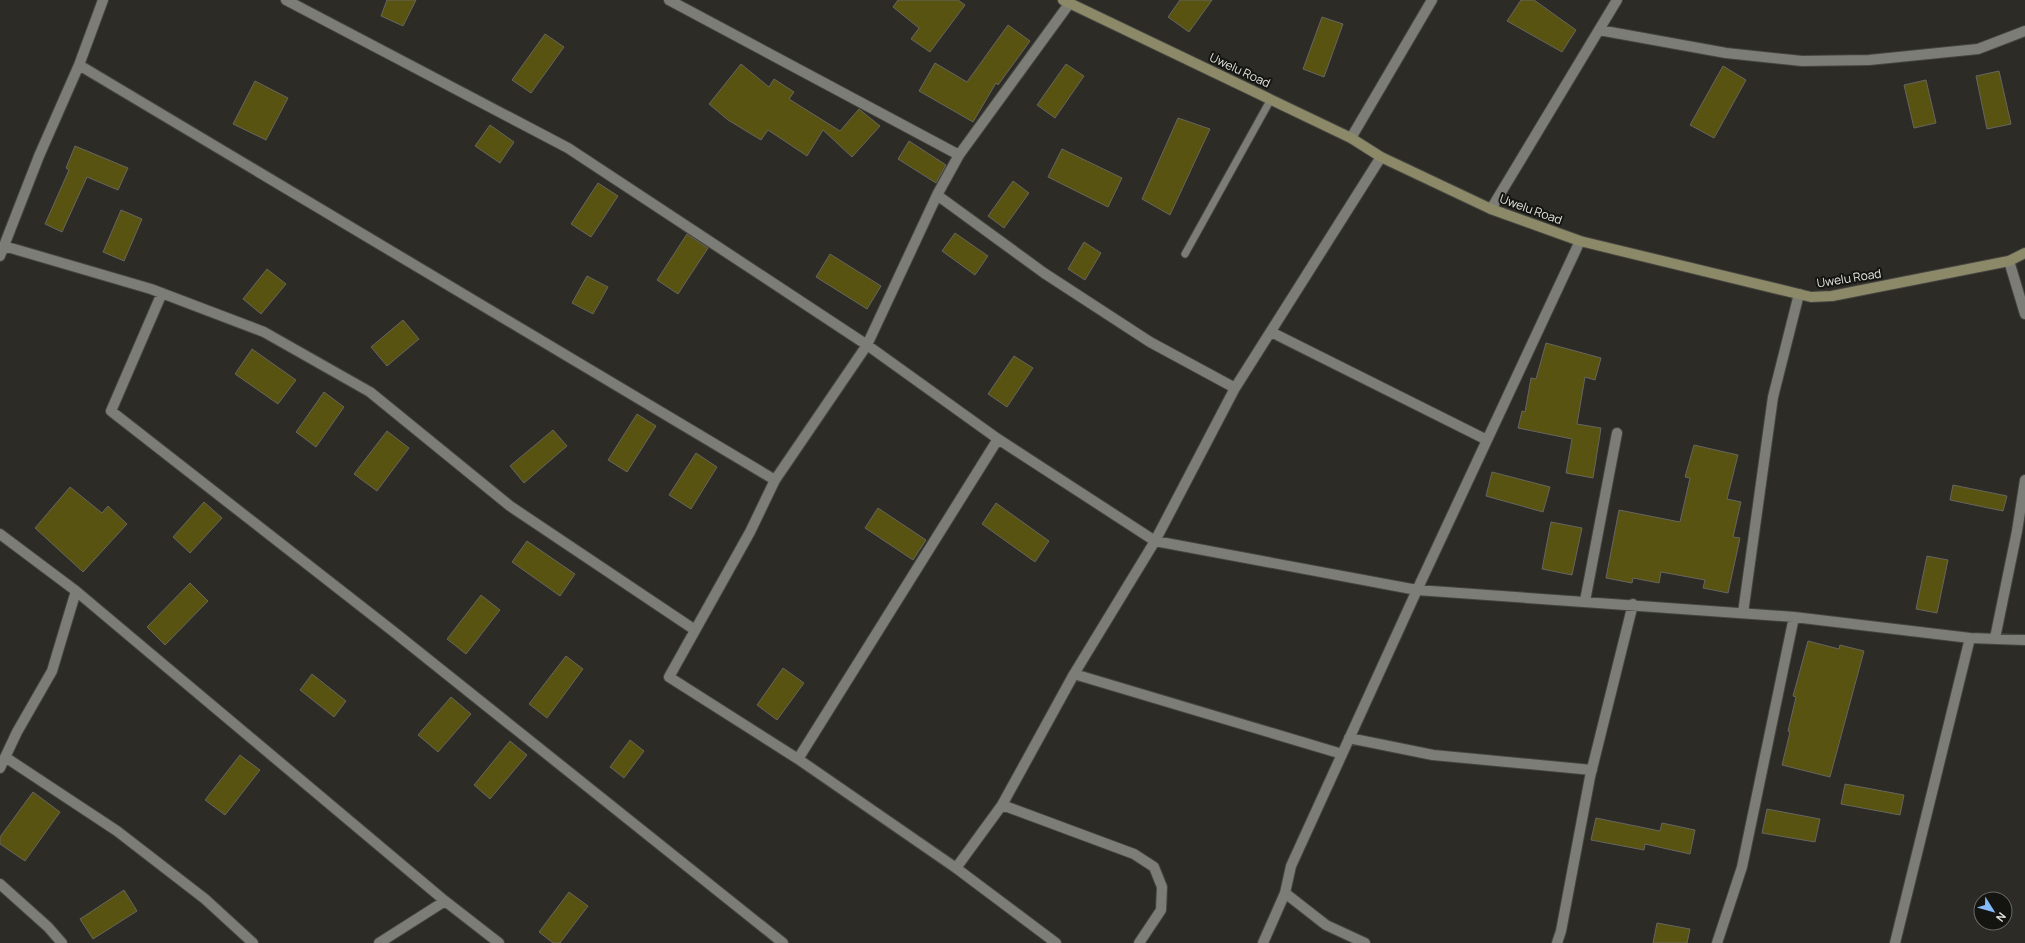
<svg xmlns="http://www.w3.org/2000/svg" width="2025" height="943" viewBox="0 0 2025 943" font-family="Manrope,sans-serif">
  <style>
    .building { fill: #595312; stroke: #666560 }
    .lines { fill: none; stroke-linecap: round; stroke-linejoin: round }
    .lane-casing { stroke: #464641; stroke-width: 9 }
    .street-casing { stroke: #464641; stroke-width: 12 }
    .secondary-casing { stroke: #464641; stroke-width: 12 }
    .lane { stroke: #7d7d77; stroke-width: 7 }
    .street { stroke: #7d7d77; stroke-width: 10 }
    .secondary { stroke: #8c8969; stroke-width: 10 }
    .labels { text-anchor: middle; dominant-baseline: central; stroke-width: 4; stroke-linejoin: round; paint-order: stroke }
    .street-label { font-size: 12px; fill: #e4e4e1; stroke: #141411 }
  </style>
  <rect width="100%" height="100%" fill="#2c2b26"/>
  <path class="building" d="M 387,0 L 416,0 L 403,26 L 381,16 Z
    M 898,0 L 958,0 L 965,5 L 930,52 L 911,39 L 919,28 L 893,7 Z
    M 1180,0 L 1212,0 L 1189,32 L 1168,17 Z
    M 1521,0 L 1534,0 L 1576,30 L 1562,52 L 1507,21 Z
    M 1322,17 L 1343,24 L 1324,77 L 1303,69 Z
    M 1008,25 L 1030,41 L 998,85 L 996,83 L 973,122 L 919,91 L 935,63 L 967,82 Z
    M 545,34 L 564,47 L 531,93 L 512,80 Z
    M 741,64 L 769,87 L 774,79 L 794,92 L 789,99 L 840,131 L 859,109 L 880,126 L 852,157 L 823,130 L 807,156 L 768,130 L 761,140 L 728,120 L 709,104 Z
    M 1066,64 L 1084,76 L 1055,118 L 1037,105 Z
    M 1723,66 L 1746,80 L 1714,138 L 1690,125 Z
    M 1999,71 L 2011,124 L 1987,129 L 1976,76 Z
    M 1926,80 L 1936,123 L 1914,128 L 1904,85 Z
    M 255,81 L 288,98 L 266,140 L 233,124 Z
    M 1178,118 L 1210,129 L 1170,215 L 1142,199 Z
    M 490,125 L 514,142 L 500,163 L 475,146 Z
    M 909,141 L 946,165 L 936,183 L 898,159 Z
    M 75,146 L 128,168 L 118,190 L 87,177 L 62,232 L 45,224 L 69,170 L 66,168 Z
    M 1062,149 L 1122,178 L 1108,207 L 1048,177 Z
    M 1013,181 L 1029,193 L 1004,228 L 988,216 Z
    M 598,183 L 618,196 L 591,237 L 571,224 Z
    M 121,210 L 142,219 L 124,261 L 103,252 Z
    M 955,233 L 988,256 L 975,275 L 942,251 Z
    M 687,234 L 708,248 L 678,294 L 657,280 Z
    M 1084,242 L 1101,253 L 1085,280 L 1068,269 Z
    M 830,254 L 881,286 L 867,309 L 816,277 Z
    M 267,269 L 286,284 L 261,314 L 243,299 Z
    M 587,276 L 608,287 L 593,314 L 572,303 Z
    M 403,320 L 419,339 L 387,366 L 371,347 Z
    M 1546,343 L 1601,358 L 1595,380 L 1585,377 L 1577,424 L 1601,428 L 1593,478 L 1566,473 L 1572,439 L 1518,428 L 1522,411 L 1525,412 L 1531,378 L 1536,379 Z
    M 252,349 L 296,380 L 278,404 L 235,374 Z
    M 1014,356 L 1033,368 L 1007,407 L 988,394 Z
    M 324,392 L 344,407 L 316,447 L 296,432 Z
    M 637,414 L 656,426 L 627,472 L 608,460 Z
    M 553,430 L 567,446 L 524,483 L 510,466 Z
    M 387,431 L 409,448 L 377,491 L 354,474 Z
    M 1694,445 L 1738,455 L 1727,499 L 1741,502 L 1733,537 L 1740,538 L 1728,593 L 1703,588 L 1705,580 L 1661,572 L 1659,583 L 1633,578 L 1632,583 L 1606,578 L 1619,510 L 1680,522 L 1690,478 L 1685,477 Z
    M 696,453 L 717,467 L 691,509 L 669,495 Z
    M 1492,472 L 1550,487 L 1543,512 L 1486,496 Z
    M 1953,485 L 2007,496 L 2003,511 L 1950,500 Z
    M 70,487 L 102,513 L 108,506 L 127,524 L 83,572 L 35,528 Z
    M 204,502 L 222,518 L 190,553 L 173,537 Z
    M 996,503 L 1049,541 L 1035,562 L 982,524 Z
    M 878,508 L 926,540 L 913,560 L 865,528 Z
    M 1551,522 L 1582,528 L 1572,575 L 1542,569 Z
    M 527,541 L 575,574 L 560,596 L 512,562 Z
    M 1927,556 L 1948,560 L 1937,613 L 1916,609 Z
    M 190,583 L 208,601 L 165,645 L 147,627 Z
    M 481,595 L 500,610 L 466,654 L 447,639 Z
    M 1808,641 L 1839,649 L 1840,645 L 1864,651 L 1830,777 L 1782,765 L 1790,732 L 1788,731 L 1796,697 L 1793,696 Z
    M 566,656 L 583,669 L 547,718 L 529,704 Z
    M 783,668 L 804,683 L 777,720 L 757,705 Z
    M 312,674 L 346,701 L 334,717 L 300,690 Z
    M 451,697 L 471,714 L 438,752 L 418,735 Z
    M 630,740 L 644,751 L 624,778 L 610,767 Z
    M 510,741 L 527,755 L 490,799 L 474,785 Z
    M 240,755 L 260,770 L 225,815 L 205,800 Z
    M 1845,784 L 1904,795 L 1900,815 L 1841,804 Z
    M 33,792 L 60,812 L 25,861 L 0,844 L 0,837 Z
    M 1767,809 L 1820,819 L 1815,842 L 1762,833 Z
    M 1596,818 L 1660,831 L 1662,823 L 1695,830 L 1690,854 L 1645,844 L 1644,850 L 1591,840 Z
    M 124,890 L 137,911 L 93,939 L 80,919 Z
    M 569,892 L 588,906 L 560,943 L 553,943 L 539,932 Z
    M 1657,923 L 1690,929 L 1687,943 L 1653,943 Z"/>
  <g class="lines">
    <g class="lane-casing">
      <path id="lane" d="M 1185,254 L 1271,99"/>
    </g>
    <g class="street-casing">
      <path id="street" d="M 286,0 L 568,148 L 867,345 L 998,439 L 1155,541 L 1417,590 L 1794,617 L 1970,638 L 2025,640
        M 669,0 L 959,155
        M 1599,30 L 1726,53 L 1802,61 L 1869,60 L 1978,49 L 2025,31
        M 79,65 L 775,480
        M 1351,138 L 1432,0
        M 937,195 L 1044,273 L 1150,342 L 1235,388
        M 1491,209 L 1617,0
        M 4,246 L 151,289 L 264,332 L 370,392 L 510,506 L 695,630
        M 0,256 L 39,156 L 79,65 L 103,0
        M 2009,261 L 2025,314
        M 162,293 L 111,411 L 394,632 L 783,943
        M 1271,332 L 1487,440
        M 0,534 L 76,591 L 445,901 L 499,943
        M 1585,601 L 1617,433
        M 1743,613 L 1773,397 L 1799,294
        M 1995,638 L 2017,531 L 2025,480
        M 1074,674 L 1342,754
        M 1349,738 L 1433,755 L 1592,770
        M 5,757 L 117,831 L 205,899 L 253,943
        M 798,759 L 998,439
        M 0,768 L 17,732 L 52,671 L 76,591
        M 1002,805 L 1134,854 L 1154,867 L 1162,887 L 1161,910 L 1139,943
        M 956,868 L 1002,805 L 1074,674 L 1155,541 L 1235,388 L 1381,157
        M 0,884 L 48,927 L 62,943
        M 1285,893 L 1326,925 L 1365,943
        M 379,943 L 445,901
        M 1056,943 L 956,868 L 798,759 L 669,677 L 750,532 L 775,480 L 867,345 L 937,195 L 959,155 L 1069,4
        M 1263,943 L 1285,893 L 1291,866 L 1417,590 L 1580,241
        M 1557,943 L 1561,931 L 1590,777 L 1633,604
        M 1717,943 L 1742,867 L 1794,617
        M 1895,943 L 1970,638"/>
    </g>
    <g class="secondary-casing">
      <path id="secondary" d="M 1063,0 L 1351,138 L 1381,157 L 1491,209 L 1580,241 L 1811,297 L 1832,296 L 2009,261 L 2025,253"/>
    </g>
    <use href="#lane" class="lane"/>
    <use href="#street" class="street"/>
    <use href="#secondary" class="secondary"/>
  </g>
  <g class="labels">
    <g class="street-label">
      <text transform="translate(1240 70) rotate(25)">Uwelu Road</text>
      <text transform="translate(1531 209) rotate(20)">Uwelu Road</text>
      <text transform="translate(1849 278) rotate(-9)">Uwelu Road</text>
    </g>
  </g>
  <g transform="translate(1993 911) rotate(127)"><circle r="19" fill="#141411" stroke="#676764"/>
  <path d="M0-3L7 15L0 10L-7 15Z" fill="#85bbfb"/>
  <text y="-6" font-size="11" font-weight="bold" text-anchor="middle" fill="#e4e4e1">N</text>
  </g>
</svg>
